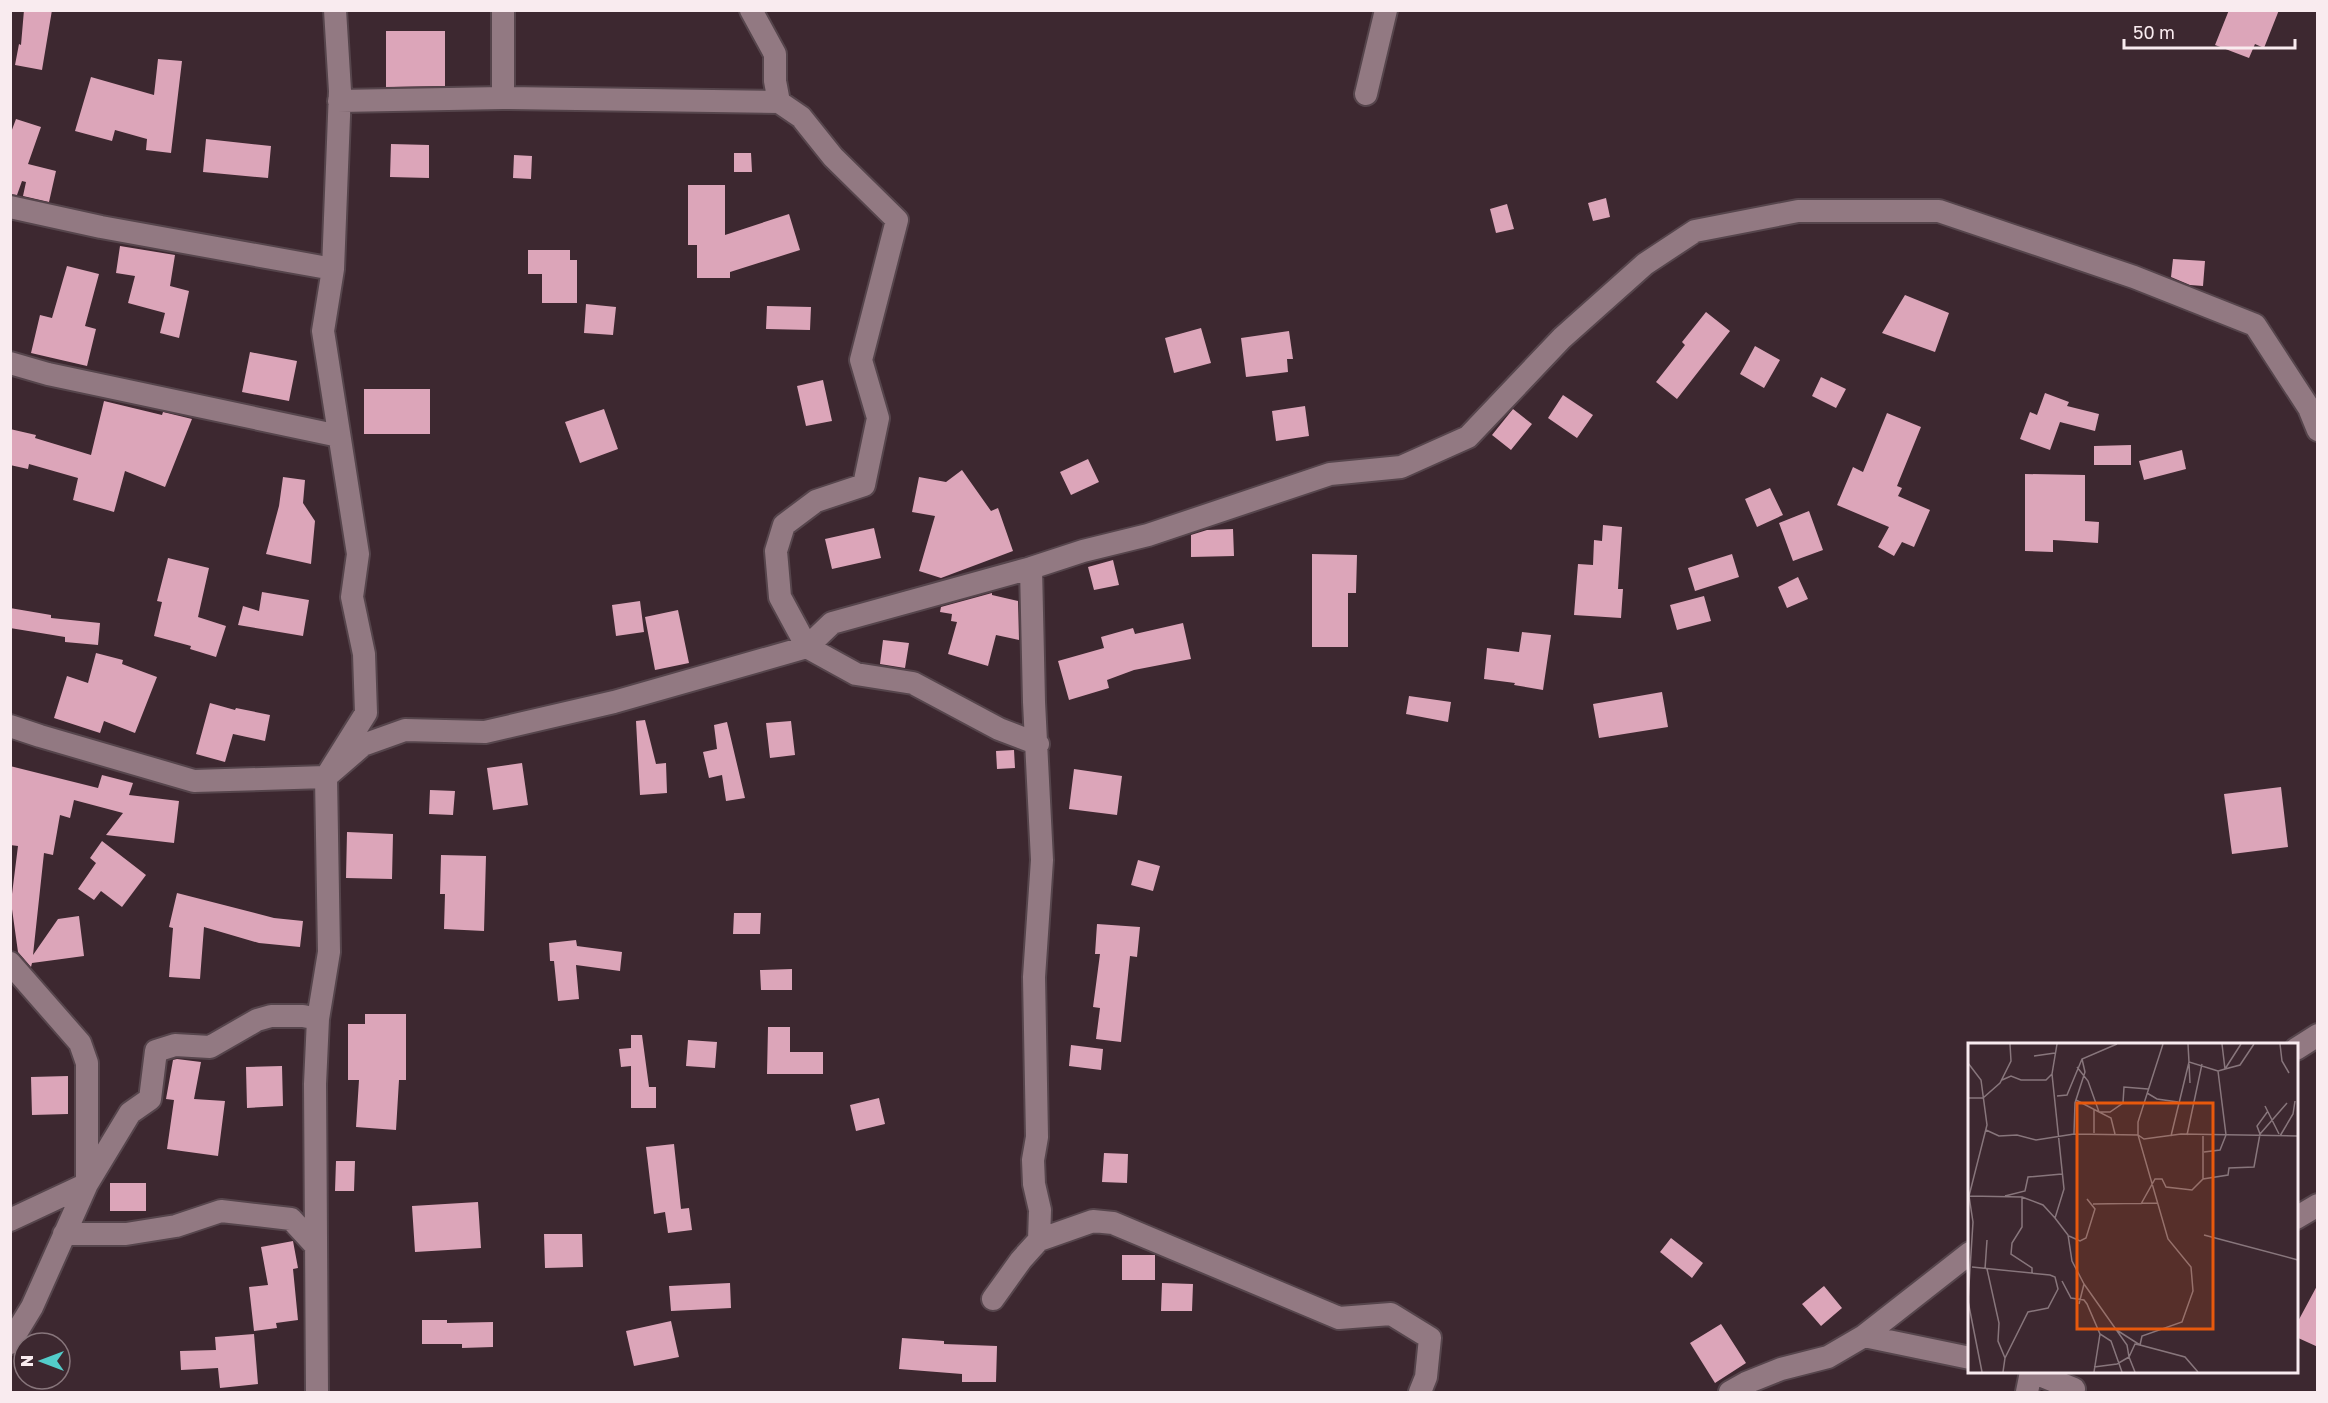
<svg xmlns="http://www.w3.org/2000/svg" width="2328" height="1403" viewBox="0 0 2328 1403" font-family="'Golos Text',sans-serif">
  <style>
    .building { fill: #dca5b9 }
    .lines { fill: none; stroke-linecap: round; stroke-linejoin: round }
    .minor-casing { stroke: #56454c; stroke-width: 26 }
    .minor { stroke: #927982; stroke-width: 22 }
    .inset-road { fill: none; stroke: #88767c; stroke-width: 1.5 }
    .view { fill: #e8590c; fill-opacity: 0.15; stroke: #e8590c; stroke-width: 3 }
    .inset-edge { fill: none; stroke: #f9ebef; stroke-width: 3 }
  </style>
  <rect width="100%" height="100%" fill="#3d2830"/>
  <path class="building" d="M 24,10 L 52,10 L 42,70 L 15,65 L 19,44 L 21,45 Z
    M 2229,10 L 2279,10 L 2264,48 L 2255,44 L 2249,58 L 2215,45 Z
    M 386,31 L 445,31 L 445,86 L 386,87 Z
    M 158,59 L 182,61 L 171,153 L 146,150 L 147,139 L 115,130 L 112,141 L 75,131 L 91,77 L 154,95 Z
    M 16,119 L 41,127 L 28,164 L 56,171 L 49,202 L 23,196 L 26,182 L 22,181 L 17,195 L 10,194 L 10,135 Z
    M 206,139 L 271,146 L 268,178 L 203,172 Z
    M 391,144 L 429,145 L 429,178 L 390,177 Z
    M 734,153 L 751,153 L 752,172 L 734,172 Z
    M 514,155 L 532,156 L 531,179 L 513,178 Z
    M 688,185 L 725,185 L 725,235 L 789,214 L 800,250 L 730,272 L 730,278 L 697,278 L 697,245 L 688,245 Z
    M 1606,198 L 1610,217 L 1593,221 L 1588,203 Z
    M 1507,204 L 1514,229 L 1496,233 L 1490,209 Z
    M 120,246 L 175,255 L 170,286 L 189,291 L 179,338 L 160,333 L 165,313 L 128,303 L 135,276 L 116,273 Z
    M 528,250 L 570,250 L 570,260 L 577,260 L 577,303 L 542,303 L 542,274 L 528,274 Z
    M 2173,259 L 2205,261 L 2203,286 L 2190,285 L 2171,277 Z
    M 67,266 L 99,274 L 85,326 L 96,329 L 87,366 L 31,353 L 40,315 L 52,318 Z
    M 1905,295 L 1949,313 L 1935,352 L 1882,333 Z
    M 586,304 L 616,307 L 613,335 L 584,333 Z
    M 767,306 L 811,307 L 810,330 L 766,329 Z
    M 1706,312 L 1730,331 L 1677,399 L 1656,382 L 1685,345 L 1682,342 Z
    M 1201,328 L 1211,363 L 1174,373 L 1165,338 Z
    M 1289,331 L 1293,359 L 1287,359 L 1288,372 L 1246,377 L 1241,338 Z
    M 1755,346 L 1780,360 L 1764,388 L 1740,374 Z
    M 250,352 L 297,361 L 289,401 L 242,392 Z
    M 1821,377 L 1846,389 L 1836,408 L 1812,396 Z
    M 823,380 L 832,421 L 806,426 L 797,386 Z
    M 364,389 L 430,389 L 430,434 L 364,434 Z
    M 2045,393 L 2069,402 L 2067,406 L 2099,414 L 2095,431 L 2060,422 L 2050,450 L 2020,439 L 2030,412 L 2037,415 Z
    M 1563,395 L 1593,415 L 1577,438 L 1548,418 Z
    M 104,401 L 162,415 L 163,412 L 192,419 L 165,487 L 125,471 L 114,512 L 73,500 L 78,478 L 29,464 L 28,469 L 10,465 L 10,429 L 36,435 L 35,438 L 91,455 Z
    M 1305,406 L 1309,436 L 1276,441 L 1272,411 Z
    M 604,409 L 618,449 L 580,463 L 565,422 Z
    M 1513,409 L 1532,424 L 1511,450 L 1492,435 Z
    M 1887,413 L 1921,427 L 1897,486 L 1902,488 L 1898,496 L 1930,510 L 1914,547 L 1902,542 L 1894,556 L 1878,547 L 1889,527 L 1837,505 L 1853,467 L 1863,472 Z
    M 2131,445 L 2131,465 L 2094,465 L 2094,446 Z
    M 2182,450 L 2186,469 L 2144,480 L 2139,461 Z
    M 1088,459 L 1099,482 L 1071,495 L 1060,472 Z
    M 962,470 L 991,511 L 998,508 L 1013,551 L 941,578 L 919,571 L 935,516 L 912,512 L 919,477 L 946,482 Z
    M 2025,474 L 2085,475 L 2085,521 L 2099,522 L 2098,543 L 2053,540 L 2053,552 L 2025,551 Z
    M 283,477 L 305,480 L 303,503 L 315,521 L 311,564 L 266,554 L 279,506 Z
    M 1770,488 L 1783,515 L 1757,527 L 1745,499 Z
    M 1809,511 L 1823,550 L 1793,561 L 1779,523 Z
    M 1603,525 L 1622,527 L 1618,589 L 1623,589 L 1621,618 L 1574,615 L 1578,564 L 1593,565 L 1594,540 L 1602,541 Z
    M 874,528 L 881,558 L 832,569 L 825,539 Z
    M 1233,529 L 1234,556 L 1191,557 L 1191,535 L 1207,530 Z
    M 1312,554 L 1357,555 L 1356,593 L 1348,593 L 1348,647 L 1312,647 Z
    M 1732,554 L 1739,577 L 1695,591 L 1688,568 Z
    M 168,558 L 209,568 L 198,617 L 226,626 L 216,657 L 190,649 L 191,646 L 154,636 L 162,602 L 157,601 Z
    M 1113,560 L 1119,585 L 1094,590 L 1088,567 Z
    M 1798,577 L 1808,599 L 1787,608 L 1778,587 Z
    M 262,592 L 309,600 L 303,636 L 238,625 L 243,606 L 259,611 Z
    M 992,593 L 992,595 L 1018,601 L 1019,640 L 996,635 L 988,666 L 948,654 L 957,622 L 951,621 L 952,614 L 940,612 L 941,607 Z
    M 1704,596 L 1711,621 L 1677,630 L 1670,605 Z
    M 640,601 L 644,632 L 616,636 L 612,605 Z
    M 10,608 L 51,615 L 51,618 L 100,623 L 98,645 L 65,642 L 65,637 L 10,628 Z
    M 678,610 L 689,663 L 655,670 L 645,617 Z
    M 1183,623 L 1191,659 L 1134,670 L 1107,680 L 1109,688 L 1069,700 L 1058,661 L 1104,648 L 1101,637 L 1133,628 L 1135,634 Z
    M 1522,632 L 1551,635 L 1543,690 L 1514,685 L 1515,683 L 1484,679 L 1487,648 L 1519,652 Z
    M 883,640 L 909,643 L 905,668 L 880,664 Z
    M 96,653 L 123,660 L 122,664 L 157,677 L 135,733 L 104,721 L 100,733 L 54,718 L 67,676 L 88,683 Z
    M 1662,692 L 1668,727 L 1599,738 L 1593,704 Z
    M 1409,696 L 1451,702 L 1448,722 L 1406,714 Z
    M 210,703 L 235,710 L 236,708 L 270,715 L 265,741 L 233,734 L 225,762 L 196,754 Z
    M 645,720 L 656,764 L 666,763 L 667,793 L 640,795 L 636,721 Z
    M 791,721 L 795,755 L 770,758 L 766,723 Z
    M 727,722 L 745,798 L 726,801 L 722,775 L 709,778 L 703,752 L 717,749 L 714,725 Z
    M 1014,750 L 1015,768 L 997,769 L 996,751 Z
    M 522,763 L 528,805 L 493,810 L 487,768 Z
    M 10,766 L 98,788 L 102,775 L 133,783 L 129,795 L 179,801 L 174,843 L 106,835 L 123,813 L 74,800 L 70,818 L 60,815 L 53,855 L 44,853 L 33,955 L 58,919 L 79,916 L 84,956 L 32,963 L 31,967 L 18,952 L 11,902 L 18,846 L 10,845 Z
    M 1074,769 L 1122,776 L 1117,815 L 1069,809 Z
    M 2281,787 L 2288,847 L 2232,854 L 2224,794 Z
    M 430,790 L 455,791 L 453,815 L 429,814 Z
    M 347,832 L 393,834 L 392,879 L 346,878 Z
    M 102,841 L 146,875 L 122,907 L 101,891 L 94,900 L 78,889 L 96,863 L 90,858 Z
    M 441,855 L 486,856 L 484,931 L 444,929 L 445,894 L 440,894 Z
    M 1138,860 L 1160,866 L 1153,891 L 1131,885 Z
    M 177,893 L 274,918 L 303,921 L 300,947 L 259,943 L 204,927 L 200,979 L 169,977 L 173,928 L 169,927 Z
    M 734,913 L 761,913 L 760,934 L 733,934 Z
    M 1097,924 L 1140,927 L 1137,957 L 1130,956 L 1121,1042 L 1096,1039 L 1100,1008 L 1093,1007 L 1100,954 L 1095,954 Z
    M 576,940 L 577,946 L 622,952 L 620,971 L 576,965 L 579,999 L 558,1001 L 554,961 L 550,961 L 549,943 Z
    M 792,969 L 792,990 L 761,990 L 760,970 Z
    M 365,1014 L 406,1014 L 406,1080 L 399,1080 L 396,1130 L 356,1127 L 359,1080 L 348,1080 L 348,1024 L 365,1024 Z
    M 768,1027 L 790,1027 L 790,1052 L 823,1052 L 823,1074 L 767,1074 Z
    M 631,1035 L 642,1035 L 649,1087 L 656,1087 L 656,1108 L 631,1108 L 631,1066 L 621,1067 L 619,1049 L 631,1048 Z
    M 688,1040 L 717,1042 L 715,1068 L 686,1066 Z
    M 1071,1045 L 1103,1049 L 1101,1070 L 1069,1066 Z
    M 177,1059 L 201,1062 L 194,1099 L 225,1101 L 218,1156 L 167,1149 L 174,1100 L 166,1099 L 173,1060 Z
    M 282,1066 L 283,1106 L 247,1108 L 246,1067 Z
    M 68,1076 L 68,1114 L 32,1115 L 31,1077 Z
    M 879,1098 L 885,1124 L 856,1131 L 850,1105 Z
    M 674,1144 L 681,1209 L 672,1210 L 689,1208 L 692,1230 L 668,1233 L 665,1212 L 654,1214 L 646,1147 Z
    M 1104,1153 L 1128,1154 L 1127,1183 L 1102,1182 Z
    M 336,1161 L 355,1161 L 354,1191 L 335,1191 Z
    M 110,1183 L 146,1183 L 146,1211 L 110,1211 Z
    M 478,1202 L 481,1248 L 415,1252 L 412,1206 Z
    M 544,1234 L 582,1234 L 583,1267 L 545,1268 Z
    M 1671,1238 L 1703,1263 L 1692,1278 L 1660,1252 Z
    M 293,1241 L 298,1268 L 293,1269 L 298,1320 L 276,1323 L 277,1328 L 254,1331 L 249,1287 L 268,1285 L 261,1247 Z
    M 1122,1255 L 1155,1255 L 1155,1280 L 1122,1280 Z
    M 730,1283 L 731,1308 L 671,1311 L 669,1286 Z
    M 1162,1283 L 1193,1284 L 1192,1311 L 1161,1311 Z
    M 2318,1284 L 2318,1347 L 2296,1337 L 2296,1325 Z
    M 1824,1286 L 1842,1308 L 1821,1326 L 1802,1304 Z
    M 422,1320 L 447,1320 L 447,1323 L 493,1322 L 493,1347 L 462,1348 L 462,1344 L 422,1344 Z
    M 671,1321 L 679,1357 L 634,1366 L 626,1331 Z
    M 1721,1324 L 1746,1363 L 1715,1383 L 1690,1343 Z
    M 254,1334 L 258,1384 L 220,1388 L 218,1368 L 181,1370 L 180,1351 L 216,1350 L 215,1337 Z
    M 902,1338 L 944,1341 L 944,1344 L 997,1346 L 996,1382 L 962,1382 L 962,1374 L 899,1369 Z"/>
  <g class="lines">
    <g class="minor-casing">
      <path id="minor" d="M 503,10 L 503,98
        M 751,10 L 775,54 L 775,81 L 779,102 L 801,117 L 833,157 L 897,220 L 861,360 L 878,418 L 864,485 L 816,501 L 784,525 L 776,551 L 780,597 L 807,647 L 856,674 L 913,683 L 999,729 L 1038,744
        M 1366,94 L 1386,10
        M 339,101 L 503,98 L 779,102
        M 10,207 L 101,227 L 333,269
        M 10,363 L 48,374 L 339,436
        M 1031,568 L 1034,702 L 1042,860 L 1034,977 L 1037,1137 L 1033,1160 L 1034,1184 L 1040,1210 L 1039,1240
        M 10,726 L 40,736 L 194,781 L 326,777 L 363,745 L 405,730 L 485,732 L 614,702 L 807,647 L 832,623 L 1031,568 L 1083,551 L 1148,535 L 1330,474 L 1401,467 L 1468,437 L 1562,338 L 1645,264 L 1695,231 L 1798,211 L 1939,211 L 2134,277 L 2255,325 L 2309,408 L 2318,430
        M 10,963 L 80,1043 L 87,1063 L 87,1184 L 32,1307 L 10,1343
        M 2296,1049 L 2318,1035
        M 2296,1218 L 2318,1205
        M 10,1220 L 87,1184 L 130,1113 L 150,1099 L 156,1051 L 175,1045 L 210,1047 L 257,1020 L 271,1016 L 303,1016 L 318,1019
        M 64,1234 L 126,1234 L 176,1226 L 221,1211 L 291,1219 L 315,1245
        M 993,1299 L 1021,1260 L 1039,1240 L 1093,1221 L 1113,1223 L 1339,1318 L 1391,1314 L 1430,1338 L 1426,1377 L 1420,1392
        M 1864,1336 L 1970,1253
        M 2032,1372 L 2074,1389
        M 317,1392 L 315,1084 L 318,1019 L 329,952 L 326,777 L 366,713 L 364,654 L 352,597 L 358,554 L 323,331 L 333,269 L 340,91 L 335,10
        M 1730,1392 L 1746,1383 L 1781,1369 L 1828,1357 L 1864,1336 L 1970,1358
        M 2027,1392 L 2031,1372"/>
    </g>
    <use href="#minor" class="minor"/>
  </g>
  <g transform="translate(1968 1043)">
    <rect width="330" height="330" fill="#3d2830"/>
    <path class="inset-road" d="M 89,1 L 84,31 L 96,146 L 87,175 L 100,192 L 104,218 L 116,241 L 111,261M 220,1 L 221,19 L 250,28M 254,1 L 257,26 L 272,22 L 286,1M 312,1 L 314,18 L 321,30M 66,13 L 87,10M 0,20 L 13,37 L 19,82 L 1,153 L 5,179 L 0,258 L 14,329M 221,21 L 222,40M 109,24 L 120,38 L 131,69 L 143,75 L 147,91M 34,37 L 43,33 L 53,37 L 78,37 L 84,31M 179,50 L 189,56 L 210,59M 89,53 L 99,52 L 114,16 L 149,1M 0,55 L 15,55 L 32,40 L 43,18 L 42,1M 108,57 L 131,69 L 142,69 L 155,60 L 156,44 L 180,46M 297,63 L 311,91M 126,67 L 126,90M 300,68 L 289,83 L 292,91 L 319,60M 18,87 L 31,93 L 49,92 L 68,97 L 106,91 L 170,92 L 176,96 L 213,91 L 330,93M 106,91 L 107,60 L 117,29 L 114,16M 219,92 L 234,21M 203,93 L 221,19M 312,93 L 325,71 L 327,58M 236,109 L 252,107 L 258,92 L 250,28 L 257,26 L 273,1M 235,136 L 235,93M 1,153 L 54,154 L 75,162 L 87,175M 37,153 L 57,148 L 60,134 L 94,131M 54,154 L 54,184 L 44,200 L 43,211 L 64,225 L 64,230M 125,161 L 190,160M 173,161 L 187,136 L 194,136 L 198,144 L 224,147 L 235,136 L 260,132 L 261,125 L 286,124 L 292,91M 236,192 L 330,217M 101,193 L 112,198 L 118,195 L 127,166 L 119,156M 4,224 L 82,232 L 87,234 L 90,246 L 80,265 L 60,269 L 37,315 L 35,329M 17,226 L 19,197M 19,226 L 31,280 L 30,298 L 37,315M 94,238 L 103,255 L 116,257 L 119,261 L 132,291 L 143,298 L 154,329M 116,241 L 159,302 L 161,314 L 149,321 L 126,324M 147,286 L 172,302 L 217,314 L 230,329M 126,329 L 132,291M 167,329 L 161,314 L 167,301 L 172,302 L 174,293 L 214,279 L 225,248 L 223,224 L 200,196 L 170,92 L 170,79 L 195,1"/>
    <path class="view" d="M 109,60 L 245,60 L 245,286 L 109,286 Z"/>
    <rect width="330" height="330" class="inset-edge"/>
  </g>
  <rect width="2328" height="1403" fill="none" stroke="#f9ebef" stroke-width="24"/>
  <g transform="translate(42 1361) rotate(270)"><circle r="28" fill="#3d2830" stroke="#88767c" stroke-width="1.5"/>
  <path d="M0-4.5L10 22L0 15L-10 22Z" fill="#53cdca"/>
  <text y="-9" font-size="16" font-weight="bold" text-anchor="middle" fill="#f9ebef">N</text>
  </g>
  <path d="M2124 39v9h171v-9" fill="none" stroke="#f9ebef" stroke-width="3"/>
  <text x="2133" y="39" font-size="18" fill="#f9ebef" stroke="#3d2830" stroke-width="4.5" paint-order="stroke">50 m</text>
</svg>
